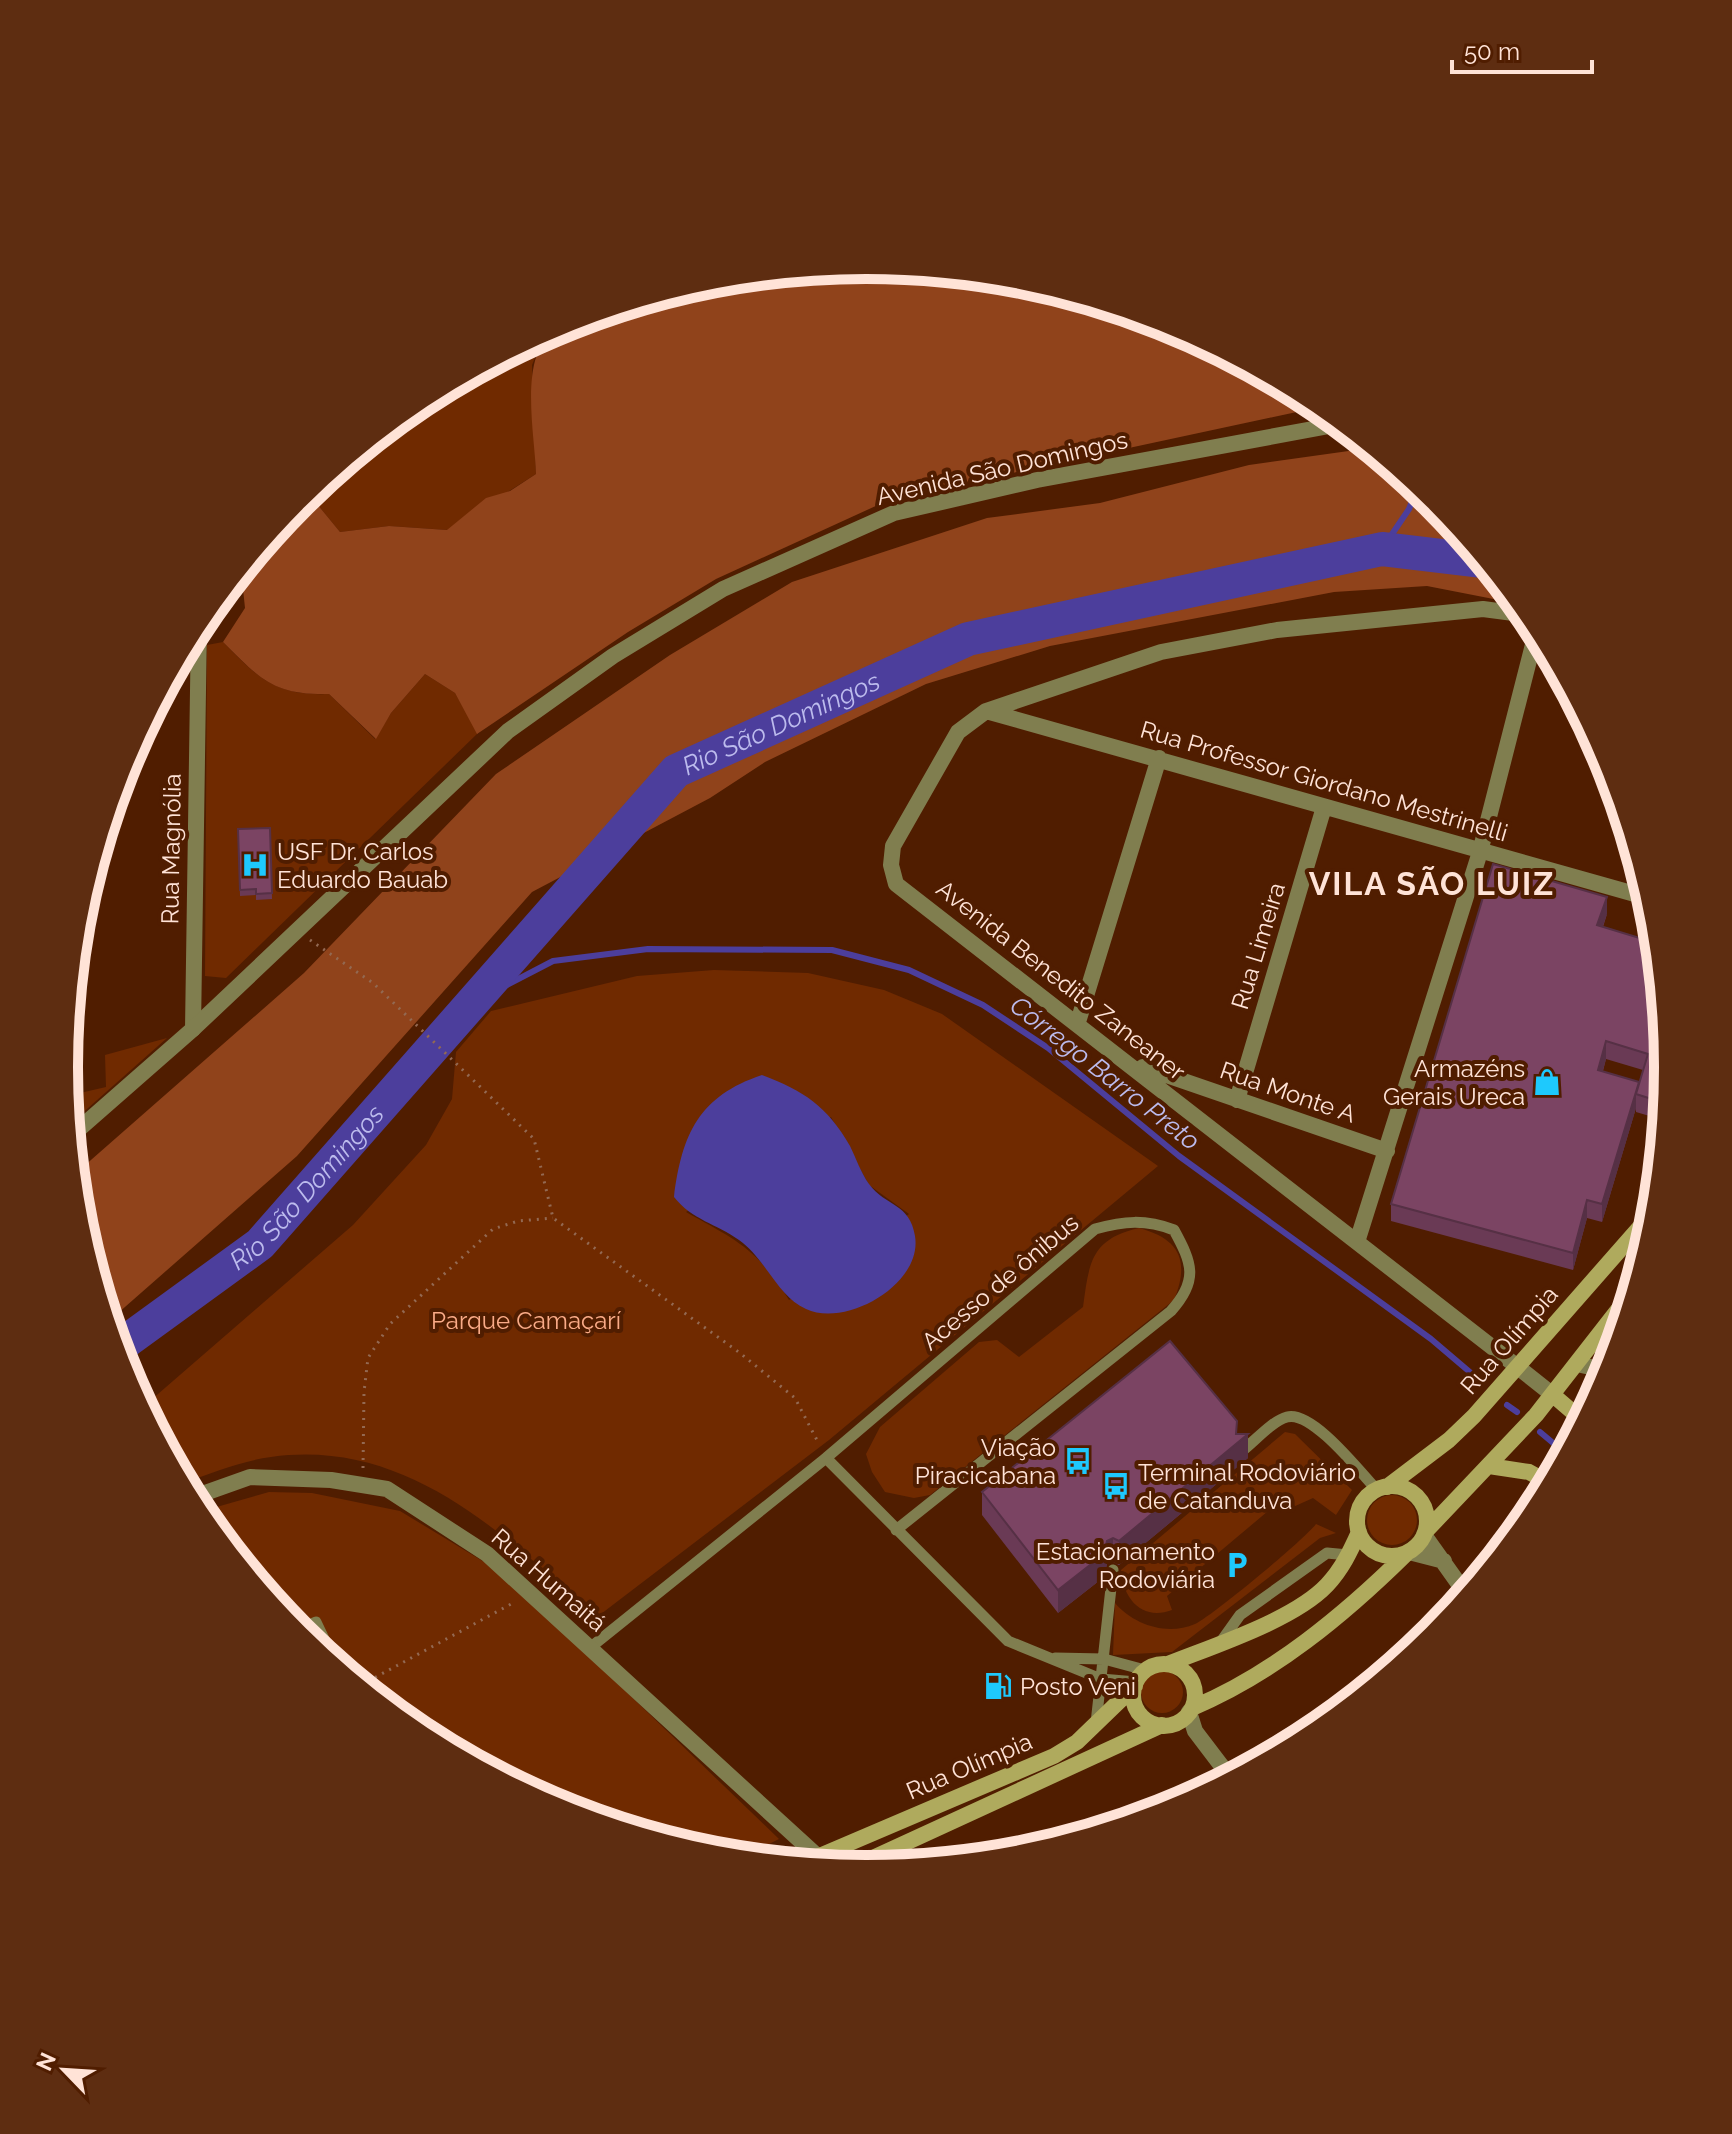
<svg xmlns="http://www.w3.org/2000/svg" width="1732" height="2134" viewBox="0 0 1732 2134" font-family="Raleway,sans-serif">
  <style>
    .green { fill: #702a00; fill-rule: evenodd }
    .forest { fill: #90431b }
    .water { fill: #4c3e9c }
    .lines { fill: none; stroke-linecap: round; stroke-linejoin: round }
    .stream { stroke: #4c3e9c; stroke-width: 6 }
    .river { stroke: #4c3e9c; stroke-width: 34 }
    .path { stroke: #936952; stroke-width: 3; stroke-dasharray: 2 6; stroke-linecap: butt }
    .service { stroke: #807e4f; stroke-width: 11 }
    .minor { stroke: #807e4f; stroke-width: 16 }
    .tertiary { stroke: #807e4f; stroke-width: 16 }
    .secondary { stroke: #afaa5d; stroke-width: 16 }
    .wall { fill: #6a3a55; fill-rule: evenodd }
    .shaded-wall { fill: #563045 }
    .building { fill: #7b4463; stroke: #563045; stroke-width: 2 }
    .labels { text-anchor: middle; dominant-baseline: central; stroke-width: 8; stroke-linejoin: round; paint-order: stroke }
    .street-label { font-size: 24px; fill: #ffe3d7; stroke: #501d00 }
    .poi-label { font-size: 24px; fill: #ffe3d7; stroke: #501d00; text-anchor: start }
    .park-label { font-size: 24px; fill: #faab87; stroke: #501d00 }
    .water-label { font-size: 26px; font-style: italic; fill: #bcbbed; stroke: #501d00 }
    .district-label { font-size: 32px; font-weight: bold; letter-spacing: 2px; fill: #ffe3d7; stroke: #501d00 }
    .rim { fill: none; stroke: #ffe3d7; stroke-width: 10 }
  </style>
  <rect width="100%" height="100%" fill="#501d00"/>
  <path class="green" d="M 545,333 L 532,365 L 536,474 L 448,530 L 389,526 L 340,532 L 308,493 L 421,400 Z
    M 223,642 C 259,679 276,696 329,694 L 375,739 L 391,713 L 425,674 L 455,693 L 478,733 L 226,978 L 205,976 L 207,645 Z
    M 714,970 L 808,973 L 884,990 L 942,1014 L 1158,1166 L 829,1440 L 597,1617 C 504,1535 407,1438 271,1457 C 241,1461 212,1473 183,1483 L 143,1407 L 353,1225 L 426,1145 L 452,1099 L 456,1052 L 491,1011 L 637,976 ZM 831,1117 L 869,1185 L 909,1214 L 789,1300 C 758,1249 736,1240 686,1212 Z
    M 167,1038 L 70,1124 L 67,1096 L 106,1087 L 105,1055 Z
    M 1139,1228 C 1180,1239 1190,1261 1174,1300 L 930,1495 L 914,1498 L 885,1492 L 872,1472 L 866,1454 L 880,1427 L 979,1342 L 997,1340 L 1019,1357 L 1083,1307 C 1089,1264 1090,1239 1139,1228 Z
    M 1285,1432 L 1295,1434 L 1352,1490 L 1336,1515 L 1313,1498 L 1293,1507 L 1280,1501 L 1167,1596 L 1172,1610 C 1142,1621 1123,1599 1121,1570 Z
    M 269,1492 L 312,1493 L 400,1511 L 504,1574 L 779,1839 L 743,1857 L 666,1824 L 659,1838 L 559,1808 L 420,1734 L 299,1634 L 286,1618 L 289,1616 L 267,1596 L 199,1512 Z
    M1367 1520a25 25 0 1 1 50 0a25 25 0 1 1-50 0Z
    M 1316,1524 L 1336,1533 L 1320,1538 L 1172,1652 L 1113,1655 L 1115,1603 C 1134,1625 1167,1636 1195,1624 C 1211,1617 1304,1540 1316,1524 Z
    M1141 1692a21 21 0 1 1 42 0a21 21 0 1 1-42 0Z"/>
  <path class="forest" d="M 866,265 L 1023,281 L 1173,326 L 1320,407 L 891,499 L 716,579 L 628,632 L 477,734 L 455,693 L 425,674 L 391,713 L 376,739 L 329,694 C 274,695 261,680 223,642 L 245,608 L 241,570 L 268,538 L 291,525 L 298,501 L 308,493 L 340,532 L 389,526 L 447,530 L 486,498 L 510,491 L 536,474 C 535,432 516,349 560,326 L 710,280 Z
    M 1370,448 L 1433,500 L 1519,604 L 1427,586 L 1334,592 L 1050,646 L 926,684 L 765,762 L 710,798 L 532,892 L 297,1156 L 109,1321 L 79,1223 L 75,1174 L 304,973 L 496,774 L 670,655 L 792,582 L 987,518 L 1100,503 L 1249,465 Z"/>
  <path class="water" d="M 762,1075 C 804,1091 827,1106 850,1146 C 856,1158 861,1173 869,1184 C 886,1207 910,1203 915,1236 C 923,1284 846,1328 806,1309 C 777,1296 766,1259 739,1240 C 717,1224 692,1220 674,1197 C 682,1134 699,1096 762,1075 Z"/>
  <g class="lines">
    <path class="stream" d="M 1382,549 L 1409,509 L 1418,487
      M 468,1005 L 553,961 L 648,949 L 832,950 L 909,970 L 983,1005 L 1048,1048 L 1179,1156 L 1431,1339 L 1478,1379
      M 1507,1405 L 1517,1412
      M 1540,1432 L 1565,1453"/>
    <path class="river" id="s1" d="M 117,1348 L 260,1244 L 676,771 L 968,639 L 1382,549 L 1483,561"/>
    <path class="path" d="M 310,940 L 373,983 L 534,1139 L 553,1218 L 740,1353 L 795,1398 L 819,1444
      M 363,1468 L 364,1392 L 368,1358 L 390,1324 L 493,1229 L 518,1221 L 553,1218
      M 361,1685 L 513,1603"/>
    <path class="service" d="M 1242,1451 C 1255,1441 1272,1421 1287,1417 C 1312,1410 1360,1472 1377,1490
      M 826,1458 L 1008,1641 L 1101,1679 L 1136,1682
      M 296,1631 L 316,1622 L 337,1666
      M 1220,1643 L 1240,1615 L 1327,1553 L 1348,1555
      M 591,1647 L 826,1458 L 1095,1229 C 1124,1221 1145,1219 1174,1230 C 1192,1263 1199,1280 1171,1311 L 896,1530
      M 1055,1658 L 1104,1659 L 1145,1670
      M 1096,1723 L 1113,1570"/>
    <path class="minor" d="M 986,711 L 1649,898
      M 1078,1022 L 1159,758
      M 193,1029 L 199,623
      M 1143,1067 L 1387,1151
      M 1237,1100 L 1324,807
      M 1357,1242 L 1480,852 L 1537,629
      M 1577,1364 L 1608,1371
      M 1519,1368 L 896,884 L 891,865 L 893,846 L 958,732 L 986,711 L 1161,652 L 1277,630 L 1483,609 L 1528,615
      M 191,1498 L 250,1477 L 331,1480 L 387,1489 L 487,1554 L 827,1865
      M 1424,1535 L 1466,1594
      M 1409,1552 L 1444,1561
      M 1189,1712 L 1195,1731 L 1230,1777"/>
    <path class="tertiary" d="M 71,1136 L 193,1029 L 508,731 L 613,656 L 723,589 L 894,513 L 1037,480 L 1340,424
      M 1519,1368 L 1553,1395"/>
    <path class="secondary" d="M 1553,1395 L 1582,1420
      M 1489,1466 L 1529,1472 L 1549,1483
      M1357 1521a35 35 0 1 1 70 0a35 35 0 1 1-70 0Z
      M 1387,1487 L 1449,1440 L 1474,1416 L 1654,1211
      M 1426,1531 L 1536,1415 L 1632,1292
      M 1168,1664 C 1213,1646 1294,1620 1327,1585 C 1342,1569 1350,1552 1359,1532
      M1133 1695a31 31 0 1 1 62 0a31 31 0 1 1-62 0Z
      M 1192,1708 C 1273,1674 1344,1615 1406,1554
      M 803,1863 L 1054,1756 L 1077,1742 L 1135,1686
      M 851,1868 L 1162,1725"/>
  </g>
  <path class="wall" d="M 270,828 L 272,899 L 256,900 L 256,895 L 240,896 L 238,829 Z
    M 1607,914 L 1603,927 L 1668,1067 L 1663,1120 L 1636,1112 L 1636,1108 L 1602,1222 L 1587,1218 L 1573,1270 L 1391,1221 L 1391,1204 ZM 1606,1059 L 1643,1070 L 1639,1085 L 1603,1071 Z
    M 1237,1434 L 1248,1458 L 1119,1565 L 1113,1562 L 1107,1564 L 1104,1577 L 1058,1613 L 982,1515 L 982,1492 Z"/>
  <path class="shaded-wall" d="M 1607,897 L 1607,914 L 1597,943 L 1597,925 Z
    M 1606,1041 L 1606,1059 L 1598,1088 L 1598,1070 Z
    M 1639,1082 L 1636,1094 L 1636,1108 L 1602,1222 L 1602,1204 Z
    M 1587,1200 L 1587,1218 L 1573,1270 L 1573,1253 Z
    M 1237,1421 L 1237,1444 L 1248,1434 L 1248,1458 L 1119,1565 L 1119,1541 Z
    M 1113,1538 L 1113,1562 L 1107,1564 L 1104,1577 L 1058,1613 L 1058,1590 L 1107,1541 Z
    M 289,1610 L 289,1616 L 286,1618 L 282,1614 Z"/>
  <path class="building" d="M 270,828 L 272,893 L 256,894 L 256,889 L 240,890 L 238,829 Z
    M 1493,864 L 1607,897 L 1597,925 L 1656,943 L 1668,1067 L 1664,1103 L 1636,1094 L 1648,1054 L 1606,1041 L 1598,1070 L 1639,1082 L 1602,1204 L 1587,1200 L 1573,1253 L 1391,1204 Z
    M 1170,1341 L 1237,1421 L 1236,1434 L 1248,1434 L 1119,1541 L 1113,1538 L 1107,1541 L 1104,1554 L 1058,1590 L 982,1492 Z
    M 278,1585 L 289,1610 L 282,1614 L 264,1591 Z
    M 312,1639 L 317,1649 L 308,1641 Z"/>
  <defs>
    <g id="hospital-bare" transform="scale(2.16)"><path d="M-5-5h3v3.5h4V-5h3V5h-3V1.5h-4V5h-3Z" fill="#1ec9fd" stroke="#501d00" stroke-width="2.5" paint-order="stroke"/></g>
    <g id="shop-bare" transform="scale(2.16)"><path d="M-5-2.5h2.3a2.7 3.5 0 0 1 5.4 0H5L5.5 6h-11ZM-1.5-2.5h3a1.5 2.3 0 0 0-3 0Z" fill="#1ec9fd" stroke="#501d00" stroke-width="2.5" paint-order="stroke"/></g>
    <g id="bus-bare" transform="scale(2.16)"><path d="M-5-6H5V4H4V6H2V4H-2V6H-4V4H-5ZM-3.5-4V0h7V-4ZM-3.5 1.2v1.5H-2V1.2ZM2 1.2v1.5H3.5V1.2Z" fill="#1ec9fd" stroke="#501d00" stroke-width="2.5" paint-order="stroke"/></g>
    <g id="parking-bare" transform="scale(2.16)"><path d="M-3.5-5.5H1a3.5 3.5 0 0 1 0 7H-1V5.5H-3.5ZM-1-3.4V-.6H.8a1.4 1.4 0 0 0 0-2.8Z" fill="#1ec9fd" stroke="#501d00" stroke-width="2.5" paint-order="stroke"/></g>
    <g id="fuel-bare" transform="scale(2.16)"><path d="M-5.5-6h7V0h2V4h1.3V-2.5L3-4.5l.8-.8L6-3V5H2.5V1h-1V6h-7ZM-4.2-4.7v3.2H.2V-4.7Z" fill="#1ec9fd" stroke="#501d00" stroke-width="2.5" paint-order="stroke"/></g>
  </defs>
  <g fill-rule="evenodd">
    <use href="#hospital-bare" x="255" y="865"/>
    <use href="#shop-bare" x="1547" y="1082"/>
    <use href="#bus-bare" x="1078" y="1461"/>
    <use href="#bus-bare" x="1116" y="1486"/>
    <use href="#parking-bare" x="1237" y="1565"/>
    <use href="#fuel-bare" x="998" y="1686"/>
  </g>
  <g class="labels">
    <g class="street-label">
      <text transform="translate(1002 468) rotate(-13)">Avenida São Domingos</text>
      <text transform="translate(1324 781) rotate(16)">Rua Professor Giordano Mestrinelli</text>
      <text transform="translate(171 849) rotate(-89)">Rua Magnólia</text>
      <text transform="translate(1258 946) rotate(-73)">Rua Limeira</text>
      <text transform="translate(1061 980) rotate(38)">Avenida Benedito Zaneaner</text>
      <text transform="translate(1288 1092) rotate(19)">Rua Monte A</text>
      <text transform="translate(1000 1282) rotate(-40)">Acesso de ônibus</text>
      <text transform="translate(1509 1340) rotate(-49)">Rua Olímpia</text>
      <text transform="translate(549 1580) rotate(41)">Rua Humaitá</text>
      <text transform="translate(969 1766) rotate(-23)">Rua Olímpia</text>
    </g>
    <g class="poi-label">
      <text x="277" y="851">USF Dr. Carlos<tspan x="277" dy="28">Eduardo Bauab</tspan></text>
      <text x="1525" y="1068" text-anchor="end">Armazéns<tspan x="1525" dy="28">Gerais Ureca</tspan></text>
      <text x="1056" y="1447" text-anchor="end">Viação<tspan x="1056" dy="28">Piracicabana</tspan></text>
      <text x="1138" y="1472">Terminal Rodoviário<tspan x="1138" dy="28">de Catanduva</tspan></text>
      <text x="1215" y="1551" text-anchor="end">Estacionamento<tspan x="1215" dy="28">Rodoviária</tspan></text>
      <text x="1020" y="1686">Posto Veni</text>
    </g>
    <g class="park-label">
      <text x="526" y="1320">Parque Camaçarí</text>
    </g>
    <g class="water-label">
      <text stroke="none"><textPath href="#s1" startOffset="922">Rio São Domingos</textPath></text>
      <text transform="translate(1105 1073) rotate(38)">Córrego Barro Preto</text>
      <text stroke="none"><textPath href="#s1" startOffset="250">Rio São Domingos</textPath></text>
    </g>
    <g class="district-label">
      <text x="1432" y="883">VILA SÃO LUIZ</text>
    </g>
  </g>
  <path d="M0 0H1732V2134H0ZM78 1067a788 788 0 1 1 1576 0a788 788 0 1 1-1576 0Z" fill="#5e2d11" fill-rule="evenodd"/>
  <path class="rim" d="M78 1067a788 788 0 1 1 1576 0a788 788 0 1 1-1576 0Z"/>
  <g transform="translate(64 2070) rotate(295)" stroke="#501d00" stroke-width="6" paint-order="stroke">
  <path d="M0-6L14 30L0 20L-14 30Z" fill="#ffe3d7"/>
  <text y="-12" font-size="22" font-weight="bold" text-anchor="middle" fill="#ffe3d7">N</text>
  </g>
  <path d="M1452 60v12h140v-12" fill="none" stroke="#ffe3d7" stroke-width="4"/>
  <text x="1464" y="60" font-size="24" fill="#ffe3d7" stroke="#501d00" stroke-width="6" paint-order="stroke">50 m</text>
</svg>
